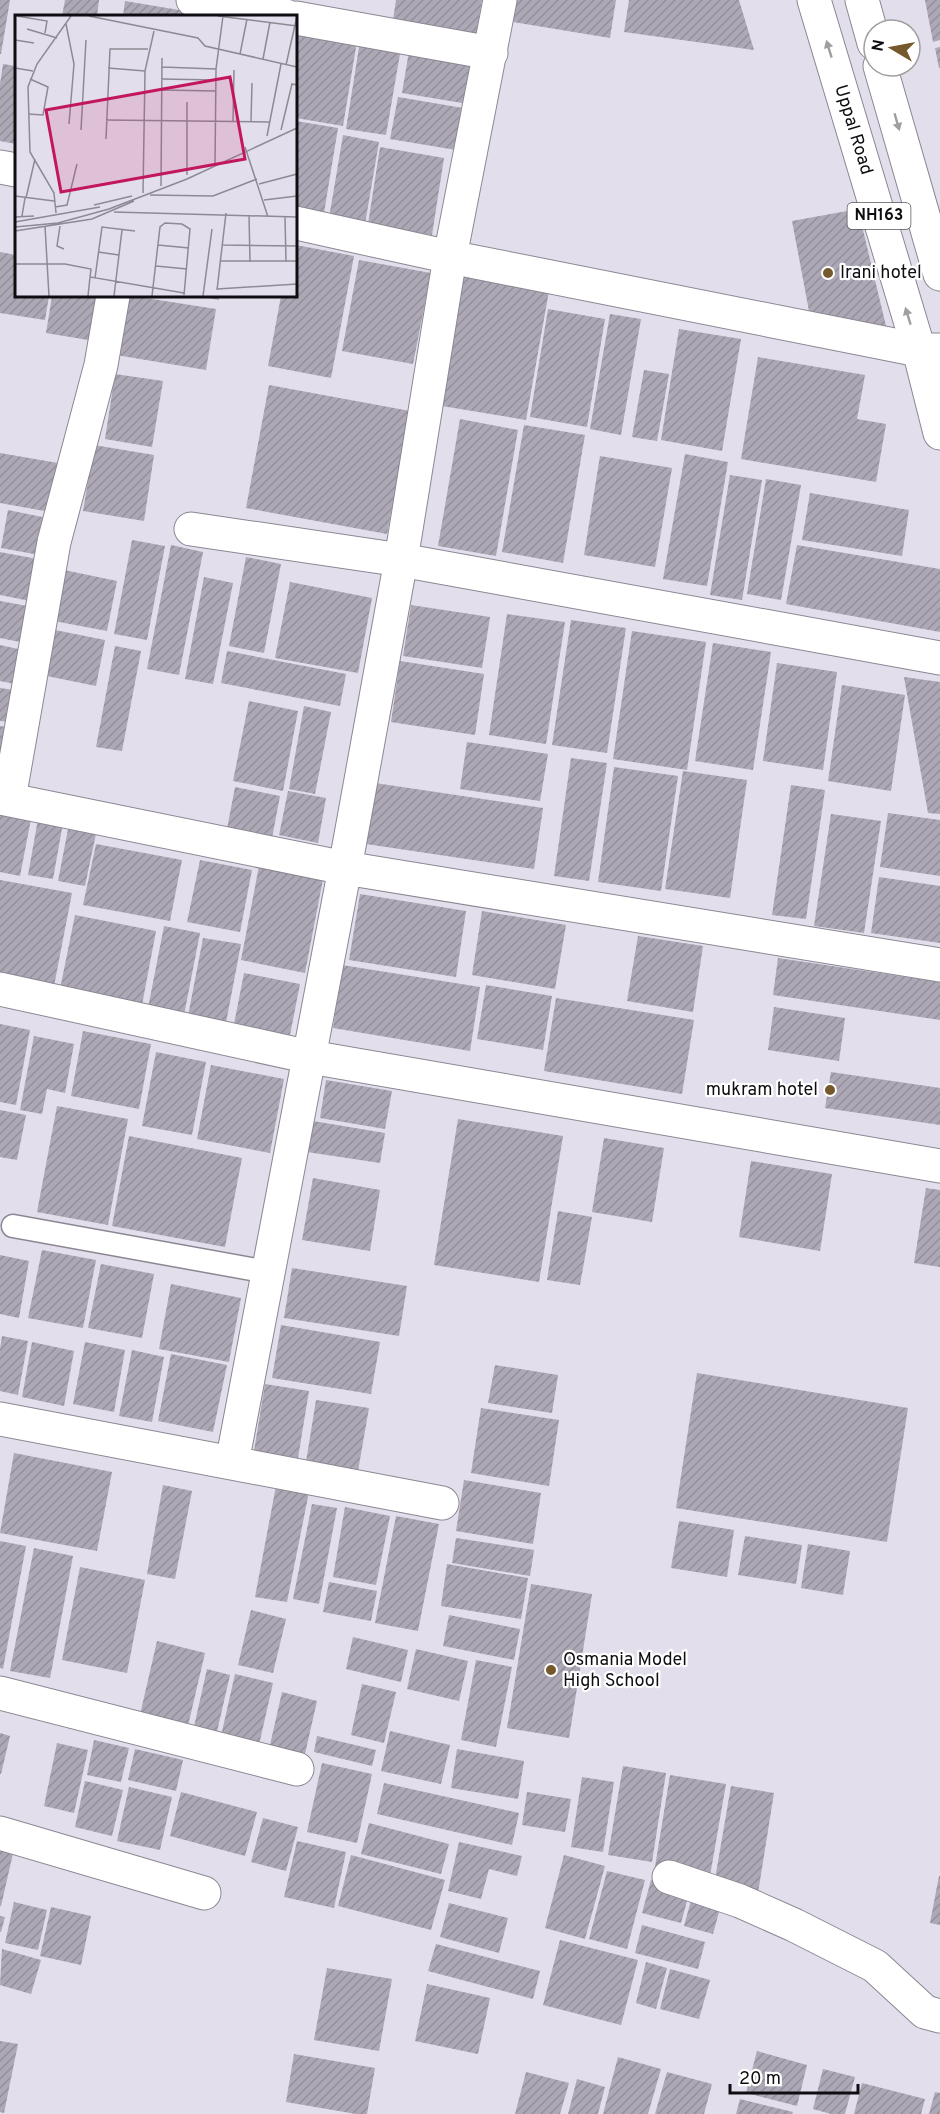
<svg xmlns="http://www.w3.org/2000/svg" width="940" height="2114" viewBox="0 0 940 2114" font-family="Overpass,sans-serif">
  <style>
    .building { fill: url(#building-hatch) }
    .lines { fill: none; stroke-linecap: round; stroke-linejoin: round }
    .lane-casing { stroke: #8c8793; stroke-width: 25 }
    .street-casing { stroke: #8c8793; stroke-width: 35 }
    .highway-casing { stroke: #8c8793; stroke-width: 35 }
    .lane { stroke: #fff; stroke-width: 22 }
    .street { stroke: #fff; stroke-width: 33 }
    .highway { stroke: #fff; stroke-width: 33 }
    .oneway { fill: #9f9ea0 }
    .poi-dot { fill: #75582b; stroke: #fff; stroke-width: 2 }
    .labels { text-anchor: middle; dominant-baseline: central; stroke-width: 4.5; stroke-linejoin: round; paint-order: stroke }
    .shield { fill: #fff; stroke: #575658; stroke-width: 1.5 }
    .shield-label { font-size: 16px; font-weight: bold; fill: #0f0d11 }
    .street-label { font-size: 18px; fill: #0f0d11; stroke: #fff }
    .poi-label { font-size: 18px; fill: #0f0d11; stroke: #fff; text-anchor: start }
    .inset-road { fill: none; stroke: #8e8a94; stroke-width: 1.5 }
    .view { fill: #c2185b; fill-opacity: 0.15; stroke: #c2185b; stroke-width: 3 }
    .inset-edge { fill: none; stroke: #0f0d11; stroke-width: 3 }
  </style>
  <defs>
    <pattern id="building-hatch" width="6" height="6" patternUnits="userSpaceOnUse" patternTransform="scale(1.5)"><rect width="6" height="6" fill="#ada8b5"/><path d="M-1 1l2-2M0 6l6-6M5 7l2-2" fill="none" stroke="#948f9b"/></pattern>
  </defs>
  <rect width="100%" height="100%" fill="#e3deeb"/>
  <path class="building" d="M 0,0 L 10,0 L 1,54 L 0,54 Z
    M 65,0 L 99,0 L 97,16 L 62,16 Z
    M 396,0 L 482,0 L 475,41 L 392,27 Z
    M 517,0 L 616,0 L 610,38 L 513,22 Z
    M 629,0 L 739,0 L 754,50 L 624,32 Z
    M 925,0 L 940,0 L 940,40 L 933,42 Z
    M 125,1 L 185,11 L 184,16 L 123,16 Z
    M 299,25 L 358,35 L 343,126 L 296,118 L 296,45 Z
    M 360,41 L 401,48 L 386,135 L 346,129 Z
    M 410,45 L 475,56 L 468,104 L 402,93 Z
    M 940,47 L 940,68 L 939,68 L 935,48 Z
    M 3,64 L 16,66 L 16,144 L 0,141 L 0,84 Z
    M 398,97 L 463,108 L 456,150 L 390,139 Z
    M 296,121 L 338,128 L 324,213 L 296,209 Z
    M 343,135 L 379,142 L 365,224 L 329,218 Z
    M 380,147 L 444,158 L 432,235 L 368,224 Z
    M 858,209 L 886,326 L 809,311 L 792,221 Z
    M 296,245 L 354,256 L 331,378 L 268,366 L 281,296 L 296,296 Z
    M 0,252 L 16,255 L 16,296 L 49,296 L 45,320 L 0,313 Z
    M 359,260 L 431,273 L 413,364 L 342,351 Z
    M 458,275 L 549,291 L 526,420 L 436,405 Z
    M 52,296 L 108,296 L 100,342 L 46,333 Z
    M 119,296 L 133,296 L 216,309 L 206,370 L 110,354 Z
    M 196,296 L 219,296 L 219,300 Z
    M 548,309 L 605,319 L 587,427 L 530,417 Z
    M 610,314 L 641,319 L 621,435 L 590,429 Z
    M 679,329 L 741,339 L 722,451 L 661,440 Z
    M 758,357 L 865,375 L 857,419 L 886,424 L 876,482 L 741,459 Z
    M 644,370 L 669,374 L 657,441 L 632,437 Z
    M 115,374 L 163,381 L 152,447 L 105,439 Z
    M 269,385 L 410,411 L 387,534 L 246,508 Z
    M 460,419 L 518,430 L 496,556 L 438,546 Z
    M 524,425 L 585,435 L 563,563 L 502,552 Z
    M 94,445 L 154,455 L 144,521 L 83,511 Z
    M 0,453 L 58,463 L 50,512 L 0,503 Z
    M 685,454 L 728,462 L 707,586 L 663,579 Z
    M 600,456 L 672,468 L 655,567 L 584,555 Z
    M 730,475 L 762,480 L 742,600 L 710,595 Z
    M 766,479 L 801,485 L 781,600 L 747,594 Z
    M 810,493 L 909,510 L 902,556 L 802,540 Z
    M 8,510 L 52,519 L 45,556 L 1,548 Z
    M 132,540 L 165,546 L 147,640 L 114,634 Z
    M 171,545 L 203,552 L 179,675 L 147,669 Z
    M 797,545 L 940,569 L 940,632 L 786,604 Z
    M 0,552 L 48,561 L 40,603 L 0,595 Z
    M 246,557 L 281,564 L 264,653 L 229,646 Z
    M 64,570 L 117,581 L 107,631 L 54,621 Z
    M 204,577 L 233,583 L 213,684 L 185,679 Z
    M 290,582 L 372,598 L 358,673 L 275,658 Z
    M 0,601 L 38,608 L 30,644 L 0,638 Z
    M 411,605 L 490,617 L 482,668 L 403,656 Z
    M 507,614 L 565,622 L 546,744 L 489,735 Z
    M 571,620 L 626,628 L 607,753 L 552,745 Z
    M 45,628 L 105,640 L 96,686 L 37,674 Z
    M 632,631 L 706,642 L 687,770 L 613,759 Z
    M 713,643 L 771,652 L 753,770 L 695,761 Z
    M 0,645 L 27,651 L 20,685 L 0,681 Z
    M 115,646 L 141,651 L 122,751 L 96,747 Z
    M 227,651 L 346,674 L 340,706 L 221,683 Z
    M 400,661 L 484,674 L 475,735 L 391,722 Z
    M 777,663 L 837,672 L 823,770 L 763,761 Z
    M 904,677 L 940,682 L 940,814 L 928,813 Z
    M 842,685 L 905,695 L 891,791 L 828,781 Z
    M 0,688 L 14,690 L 7,722 L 0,721 Z
    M 249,701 L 298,711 L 283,791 L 233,781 Z
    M 304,706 L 331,712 L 315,794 L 289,789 Z
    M 0,726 L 7,727 L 1,754 L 0,754 Z
    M 467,742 L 548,754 L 540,801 L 460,789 Z
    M 571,758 L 607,763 L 589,881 L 554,876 Z
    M 614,767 L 678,776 L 661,891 L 598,882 Z
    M 683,771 L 747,780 L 730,898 L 665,889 Z
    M 375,783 L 543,808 L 534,869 L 366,844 Z
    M 791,785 L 825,790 L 806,919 L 772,915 Z
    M 235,787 L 280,796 L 272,838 L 227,829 Z
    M 288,791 L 326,798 L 318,843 L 279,835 Z
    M 0,808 L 32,814 L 20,876 L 0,872 Z
    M 888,813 L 940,820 L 940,876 L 880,867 Z
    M 831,814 L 881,821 L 864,933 L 814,926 Z
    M 38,819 L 63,823 L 53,879 L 28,875 Z
    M 69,824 L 97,829 L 85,886 L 58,881 Z
    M 96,844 L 182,860 L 170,921 L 83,905 Z
    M 200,860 L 252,870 L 240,932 L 187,922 Z
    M 259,866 L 323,879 L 305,973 L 241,960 Z
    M 879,877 L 940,886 L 940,943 L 871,933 Z
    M 0,880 L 72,893 L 54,986 L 0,975 Z
    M 360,894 L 466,911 L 456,977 L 349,960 Z
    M 482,911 L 566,925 L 555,989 L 472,975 Z
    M 75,915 L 156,931 L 142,1005 L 60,989 Z
    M 164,926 L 200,933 L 184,1015 L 148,1008 Z
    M 638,936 L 703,946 L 693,1012 L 627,1001 Z
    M 203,938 L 241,944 L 226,1023 L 188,1016 Z
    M 778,958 L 940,982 L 940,1020 L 773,995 Z
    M 342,965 L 480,987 L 470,1051 L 333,1028 Z
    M 244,973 L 300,984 L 290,1035 L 234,1024 Z
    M 486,985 L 552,996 L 543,1050 L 477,1039 Z
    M 556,998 L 694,1020 L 682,1094 L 544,1071 Z
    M 774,1007 L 845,1018 L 839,1061 L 768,1050 Z
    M 0,1024 L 30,1030 L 16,1105 L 0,1102 Z
    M 83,1031 L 151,1044 L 139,1109 L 71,1096 Z
    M 34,1036 L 74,1044 L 65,1093 L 47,1089 L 42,1114 L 20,1110 Z
    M 156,1052 L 206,1062 L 192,1135 L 142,1126 Z
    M 211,1065 L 284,1079 L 270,1153 L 197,1139 Z
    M 831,1072 L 940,1088 L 940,1125 L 825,1108 Z
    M 326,1080 L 392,1091 L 385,1129 L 320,1118 Z
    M 57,1106 L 128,1119 L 108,1225 L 37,1212 Z
    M 0,1110 L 26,1115 L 17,1160 L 0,1157 Z
    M 458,1119 L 563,1136 L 539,1282 L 434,1265 Z
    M 313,1121 L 385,1133 L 380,1163 L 307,1152 Z
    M 129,1136 L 242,1158 L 225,1247 L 112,1226 Z
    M 604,1138 L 664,1148 L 652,1222 L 592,1212 Z
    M 751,1161 L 832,1174 L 820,1251 L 739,1237 Z
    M 313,1178 L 380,1190 L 370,1251 L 302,1240 Z
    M 926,1188 L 940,1190 L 940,1267 L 914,1263 Z
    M 558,1211 L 592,1217 L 580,1285 L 547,1280 Z
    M 42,1250 L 96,1260 L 83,1328 L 28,1318 Z
    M 0,1255 L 29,1261 L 19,1318 L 0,1314 Z
    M 101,1264 L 154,1274 L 142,1338 L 88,1328 Z
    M 292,1268 L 407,1286 L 399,1336 L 284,1318 Z
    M 171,1284 L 241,1298 L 229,1362 L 159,1349 Z
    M 281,1325 L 380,1342 L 371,1394 L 272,1378 Z
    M 2,1336 L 28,1341 L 18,1395 L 0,1391 L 0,1349 Z
    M 32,1342 L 74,1351 L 64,1406 L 22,1397 Z
    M 85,1342 L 125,1350 L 114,1412 L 73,1404 Z
    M 132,1350 L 164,1357 L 152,1422 L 119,1416 Z
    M 171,1354 L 227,1365 L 213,1432 L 158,1421 Z
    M 495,1365 L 558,1375 L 552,1413 L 488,1403 Z
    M 697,1373 L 908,1408 L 887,1542 L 676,1508 Z
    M 265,1384 L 309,1391 L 298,1458 L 254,1451 Z
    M 316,1400 L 369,1408 L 358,1471 L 306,1462 Z
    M 481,1408 L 559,1420 L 549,1486 L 471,1473 Z
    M 14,1453 L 112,1472 L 97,1551 L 0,1533 Z
    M 464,1480 L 541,1493 L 533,1544 L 456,1531 Z
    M 163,1485 L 192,1491 L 175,1579 L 147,1574 Z
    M 276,1486 L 309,1492 L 287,1602 L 255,1597 Z
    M 312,1504 L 337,1508 L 319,1604 L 293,1599 Z
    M 345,1507 L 390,1516 L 376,1585 L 333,1577 Z
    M 396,1516 L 439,1524 L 418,1631 L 375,1623 Z
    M 679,1521 L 734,1530 L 727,1577 L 671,1568 Z
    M 745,1536 L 802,1545 L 796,1584 L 738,1575 Z
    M 456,1538 L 534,1550 L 530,1576 L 452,1563 Z
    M 0,1541 L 26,1546 L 3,1669 L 0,1668 Z
    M 808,1544 L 850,1551 L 843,1595 L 801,1588 Z
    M 34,1548 L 73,1556 L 50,1678 L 10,1671 Z
    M 447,1564 L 528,1578 L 521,1619 L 441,1606 Z
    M 80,1567 L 145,1580 L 127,1673 L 62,1660 Z
    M 329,1582 L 377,1591 L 371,1621 L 323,1612 Z
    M 531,1584 L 592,1594 L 569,1738 L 507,1728 Z
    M 251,1610 L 286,1619 L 273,1673 L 238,1665 Z
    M 449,1615 L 520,1629 L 514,1660 L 443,1646 Z
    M 353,1637 L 408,1650 L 401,1682 L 346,1669 Z
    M 157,1641 L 205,1653 L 187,1730 L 139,1719 Z
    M 416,1649 L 468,1661 L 459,1701 L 407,1689 Z
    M 476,1660 L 512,1667 L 496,1747 L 461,1740 Z
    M 207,1669 L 230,1675 L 216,1736 L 193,1731 Z
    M 235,1674 L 273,1683 L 259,1745 L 221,1736 Z
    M 362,1684 L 396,1692 L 384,1743 L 351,1735 Z
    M 282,1692 L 317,1701 L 305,1754 L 270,1745 Z
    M 390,1731 L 450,1745 L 441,1784 L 381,1771 Z
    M 0,1733 L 10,1736 L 1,1774 L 0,1774 Z
    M 317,1736 L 376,1750 L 372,1766 L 314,1752 Z
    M 94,1740 L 129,1748 L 121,1782 L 87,1775 Z
    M 57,1743 L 88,1750 L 74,1813 L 44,1806 Z
    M 135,1749 L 183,1760 L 176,1791 L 128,1780 Z
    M 457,1749 L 524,1761 L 518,1799 L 451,1788 Z
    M 322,1763 L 372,1774 L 357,1843 L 307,1832 Z
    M 623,1766 L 666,1773 L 652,1862 L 608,1855 Z
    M 670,1775 L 726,1784 L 710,1876 L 655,1867 Z
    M 582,1777 L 614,1782 L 603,1852 L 571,1847 Z
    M 85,1781 L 123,1790 L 112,1836 L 75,1827 Z
    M 384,1783 L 519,1813 L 512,1845 L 377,1814 Z
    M 731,1786 L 774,1793 L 758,1893 L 714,1885 Z
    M 129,1787 L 172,1797 L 160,1850 L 117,1841 Z
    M 181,1792 L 257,1812 L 245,1856 L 170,1836 Z
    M 527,1792 L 571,1799 L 565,1832 L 522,1825 Z
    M 263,1818 L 298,1827 L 286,1871 L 251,1862 Z
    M 369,1823 L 449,1844 L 441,1874 L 361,1854 Z
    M 297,1841 L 346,1852 L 334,1908 L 284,1897 Z
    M 459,1842 L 522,1856 L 517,1876 L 489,1869 L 481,1899 L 448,1891 Z
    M 0,1846 L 14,1849 L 1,1906 L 0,1906 Z
    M 351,1855 L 445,1880 L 431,1930 L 338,1906 Z
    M 564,1855 L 605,1866 L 585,1939 L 545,1928 Z
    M 607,1871 L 645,1880 L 627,1949 L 589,1939 Z
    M 939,1876 L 940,1876 L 940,1925 L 930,1923 Z
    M 651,1880 L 690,1890 L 681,1923 L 642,1913 Z
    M 693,1893 L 722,1901 L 713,1934 L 684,1926 Z
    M 14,1902 L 47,1910 L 38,1950 L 5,1943 Z
    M 449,1903 L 508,1918 L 499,1953 L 440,1937 Z
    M 51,1907 L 91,1916 L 81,1965 L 40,1956 Z
    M 0,1916 L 5,1917 L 1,1932 L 0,1932 Z
    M 642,1925 L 705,1942 L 698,1969 L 635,1953 Z
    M 560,1940 L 638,1960 L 621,2025 L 543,2005 Z
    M 436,1944 L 540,1971 L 533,1999 L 428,1971 Z
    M 2,1949 L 41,1960 L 31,1994 L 0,1985 Z
    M 646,1962 L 667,1968 L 656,2009 L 636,2003 Z
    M 327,1968 L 392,1979 L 379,2051 L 314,2040 Z
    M 670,1969 L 710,1980 L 699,2019 L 660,2009 Z
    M 427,1984 L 490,1998 L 478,2054 L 415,2041 Z
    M 0,2041 L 18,2044 L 4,2113 L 0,2112 Z
    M 757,2051 L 807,2065 L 797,2106 L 746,2093 Z
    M 294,2054 L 375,2068 L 367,2114 L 356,2114 L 286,2102 Z
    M 618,2057 L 661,2069 L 648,2114 L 603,2114 Z
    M 823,2069 L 855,2077 L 845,2114 L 831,2114 L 813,2109 Z
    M 526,2072 L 569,2083 L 560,2114 L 515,2114 Z
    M 667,2072 L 712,2084 L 704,2114 L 655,2114 Z
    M 577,2079 L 605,2087 L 598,2114 L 568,2114 Z
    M 862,2083 L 925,2099 L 921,2114 L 854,2114 Z
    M 935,2092 L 940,2093 L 940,2114 L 929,2114 Z
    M 740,2099 L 793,2112 L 792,2114 L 736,2114 Z"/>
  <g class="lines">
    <g class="lane-casing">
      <path id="lane" d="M 13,1226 L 268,1272"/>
    </g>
    <g class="street-casing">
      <path id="street" d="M 193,0 L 286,16
        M 296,18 L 491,53
        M 0,167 L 16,170
        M 296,223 L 450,257 L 919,350 L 940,350
        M 191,529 L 401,560 L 940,658
        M 0,798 L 345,868 L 940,965
        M 9,799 L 54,542 L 101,365 L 113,296
        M 0,989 L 310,1057 L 940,1166
        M 0,1419 L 442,1503
        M 232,1463 L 345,868 L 401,560 L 450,257 L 500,0
        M 0,1693 L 297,1769
        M 0,1833 L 204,1893
        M 669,1877 L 740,1901 L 794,1925 L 875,1966 L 925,2012 L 940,2016"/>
    </g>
    <g class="highway-casing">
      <path id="highway" d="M 814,0 L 919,350 L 940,433
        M 862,0 L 874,43
        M 880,66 L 940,274"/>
    </g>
    <use href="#lane" class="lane"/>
    <use href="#street" class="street"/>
    <use href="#highway" class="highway"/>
  </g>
  <defs><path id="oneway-solid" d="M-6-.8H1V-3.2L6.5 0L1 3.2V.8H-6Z" transform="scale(1.5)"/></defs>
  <g class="oneway">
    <use href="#oneway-solid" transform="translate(829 49) rotate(-107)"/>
    <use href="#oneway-solid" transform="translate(897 122) rotate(74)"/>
    <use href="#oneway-solid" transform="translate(908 316) rotate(-107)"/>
  </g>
  <g class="poi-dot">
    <circle cx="828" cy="273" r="6"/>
    <circle cx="830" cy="1090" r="6"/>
    <circle cx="551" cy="1670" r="6"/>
  </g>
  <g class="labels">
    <rect class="shield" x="847.5" y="203" width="63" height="26" rx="4.5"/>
    <g class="shield-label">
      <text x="879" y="216">NH163</text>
    </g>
    <g class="street-label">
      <text transform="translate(853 130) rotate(73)">Uppal Road</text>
    </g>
    <g class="poi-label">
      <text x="840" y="273">Irani hotel</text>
      <text x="818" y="1090" text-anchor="end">mukram hotel</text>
      <text x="563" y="1660">Osmania Model<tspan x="563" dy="21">High School</tspan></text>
    </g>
  </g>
  <g transform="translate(15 15)">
    <rect width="282" height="282" fill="#e3deeb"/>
    <path class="inset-road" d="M 2,1 L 32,6 L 30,18M 74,1 L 183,23 L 190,31 L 282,52M 203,1 L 282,11M 51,9 L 59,49 L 54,109M 12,14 L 42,23M 0,25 L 19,28M 225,39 L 232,4M 248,44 L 255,7M 271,50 L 282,1M 147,52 L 201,54M 0,53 L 18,56M 93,53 L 130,56M 146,64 L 201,65M 146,75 L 201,76M 172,87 L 172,160M 13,99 L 28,100 L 33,72 L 15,64M 91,105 L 254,107M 218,106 L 219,55M 236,106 L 237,68M 66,115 L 71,25M 266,115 L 277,69 L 282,70M 252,121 L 266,49M 91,124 L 95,34 L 133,34M 230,132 L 253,202M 200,151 L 201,54 L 208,1M 244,169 L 282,159M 146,171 L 147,43M 128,178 L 130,56 L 139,16M 135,180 L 198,181 L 242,164M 0,181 L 39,186M 11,183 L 20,144M 249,185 L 282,181M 79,190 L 117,181M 40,192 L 52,190 L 62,149M 99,197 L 282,202M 41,198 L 39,178 L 15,137 L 13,72 L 22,49 L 56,1M 234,200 L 235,247M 7,201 L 10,183M 0,202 L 19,201M 270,202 L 271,247M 0,207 L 85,192M 30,211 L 34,281M 45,211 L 42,231 L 49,234M 0,212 L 43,208 L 94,194 L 172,164 L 282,113M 0,216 L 77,204 L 119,186M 143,230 L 174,233M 208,230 L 282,231M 83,237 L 104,240M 206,246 L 282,246M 0,249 L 50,249 L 76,254 L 75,262 L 169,278M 141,251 L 172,254M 80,263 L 87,212 L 120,216M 202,274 L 282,269M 202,275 L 211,198M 73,281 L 75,262M 99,281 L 107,215M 137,281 L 145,212 L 150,208 L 167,209 L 175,214 L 169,280M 188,281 L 197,214"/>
    <path class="view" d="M 215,62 L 230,144 L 46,177 L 31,95 Z"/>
    <rect width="282" height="282" class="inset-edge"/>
  </g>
  <g transform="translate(892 48) rotate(280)"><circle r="28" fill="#ffffff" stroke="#9f9ea0" stroke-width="1.5"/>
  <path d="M0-4.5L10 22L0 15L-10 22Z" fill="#75582b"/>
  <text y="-9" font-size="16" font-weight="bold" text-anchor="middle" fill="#0f0d11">N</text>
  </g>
  <path d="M730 2084v9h128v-9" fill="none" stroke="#0f0d11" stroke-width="3"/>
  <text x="739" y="2084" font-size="18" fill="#0f0d11" stroke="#ffffff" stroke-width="4.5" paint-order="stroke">20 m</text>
</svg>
